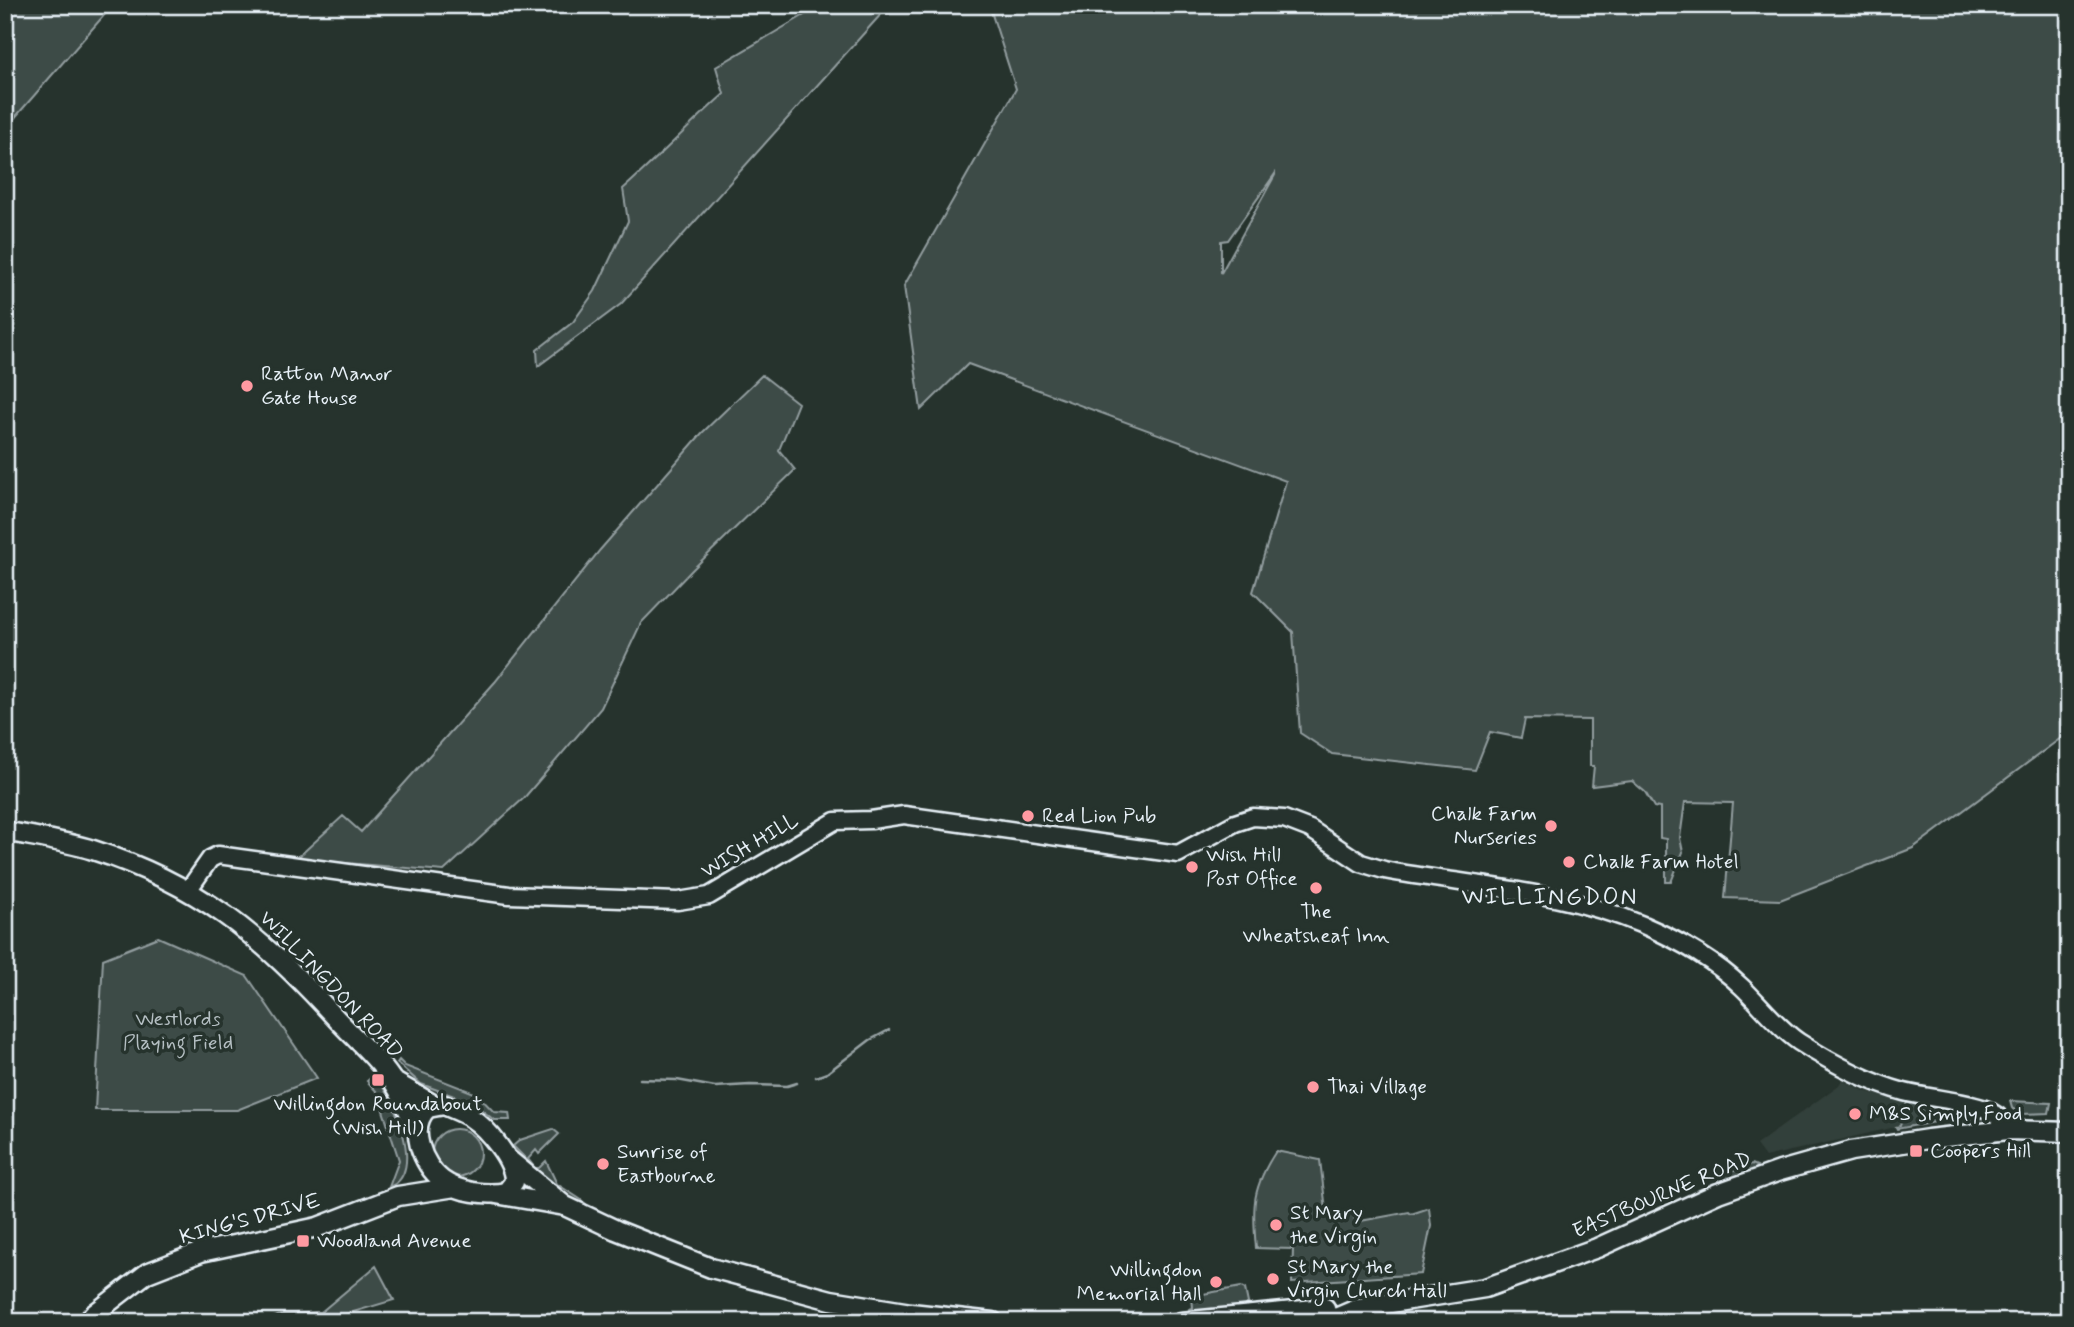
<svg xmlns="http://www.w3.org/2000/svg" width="2074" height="1327" viewBox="0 0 2074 1327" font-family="Mynerve,sans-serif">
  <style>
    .built { fill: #333f3a }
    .green { fill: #3e4b47; stroke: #939ea0; stroke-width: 2; fill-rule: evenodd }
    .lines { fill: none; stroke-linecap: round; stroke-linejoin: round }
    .stream { stroke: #98a3a5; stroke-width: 2.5 }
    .secondary-casing { stroke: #e8f1f8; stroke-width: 21 }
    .primary-casing { stroke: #e8f1f8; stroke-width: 23 }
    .secondary { stroke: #26332d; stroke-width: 16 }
    .primary { stroke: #26332d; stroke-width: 18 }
    .poi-dot { fill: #ff9aa2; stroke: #26332d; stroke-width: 2.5 }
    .labels { text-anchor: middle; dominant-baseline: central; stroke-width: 7; stroke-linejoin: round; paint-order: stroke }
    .poi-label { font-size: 21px; fill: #e8f1f8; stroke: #26332d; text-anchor: start }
    .street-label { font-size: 21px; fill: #e8f1f8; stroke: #26332d }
    .park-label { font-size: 21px; fill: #b5bfc3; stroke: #26332d }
    .quarter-label { font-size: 24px; letter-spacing: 2px; fill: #e8f1f8; stroke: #26332d }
  </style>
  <rect width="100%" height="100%" fill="#26332d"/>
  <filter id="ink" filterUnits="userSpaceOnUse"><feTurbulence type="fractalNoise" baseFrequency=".0143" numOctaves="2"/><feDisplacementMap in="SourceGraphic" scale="14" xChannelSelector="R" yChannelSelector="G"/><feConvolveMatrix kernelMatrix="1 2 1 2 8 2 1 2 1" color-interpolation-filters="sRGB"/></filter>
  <g filter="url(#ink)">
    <path class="built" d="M 1842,1080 L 1864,1091 L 1907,1102 L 1900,1126 L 1765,1157 L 1756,1145 L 1839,1085 Z"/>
    <path class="green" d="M 5,5 L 113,5 L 5,129 Z
      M 815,5 L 926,5 L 883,12 L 621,304 L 538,366 L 537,350 L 573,322 L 595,291 L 628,221 L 623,189 C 658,158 689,125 724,94 L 716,67 L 806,14 Z
      M 989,5 L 2069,5 L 2069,732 L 1913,848 L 1780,900 L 1725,898 L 1733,803 L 1685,802 L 1680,838 L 1683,852 L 1671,882 L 1666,882 L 1666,839 L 1660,838 L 1660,808 L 1654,807 L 1645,792 L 1632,781 L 1592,786 L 1594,766 L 1590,766 L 1590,720 L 1525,719 L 1521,738 L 1490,732 L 1475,770 L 1332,754 L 1300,733 L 1293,632 L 1253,592 L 1286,481 L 968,364 L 921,410 L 904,286 L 1016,89 ZM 1275,174 L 1275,175 L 1221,273 L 1221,241 L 1228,240 Z
      M 762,375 L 798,403 L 779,450 L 795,470 L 693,569 L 641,623 L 601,708 L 524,798 L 444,871 L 296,859 L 343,816 L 361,832 L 495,682 L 600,550 L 702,433 Z
      M 158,937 L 247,976 L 317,1078 L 237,1110 L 95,1110 L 103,959 Z
      M 399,1060 L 405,1066 L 477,1094 L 494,1112 L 509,1113 L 510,1120 L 494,1120 L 473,1103 L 421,1084 L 397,1063 Z
      M 374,1075 C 393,1095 427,1174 389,1187 L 399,1160 L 377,1092 L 367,1081 Z
      M 2010,1101 L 2051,1103 L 2049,1113 L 2022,1114 L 2012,1108 Z
      M 1907,1102 L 1921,1104 L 1918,1125 L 1897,1129 L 1896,1127 L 1900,1126 Z
      M 1925,1106 L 1984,1114 L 1988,1118 L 1940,1121 L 1920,1125 L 1922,1109 Z
      M432 1153a24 24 0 1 1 48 0a24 24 0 1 1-48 0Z
      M 553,1129 L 559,1134 L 539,1154 L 536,1150 L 528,1159 L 535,1168 L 539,1168 L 546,1161 L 557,1184 L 580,1199 L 593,1210 L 556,1189 L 513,1146 L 520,1140 Z
      M 1276,1151 L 1320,1160 L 1326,1210 L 1354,1214 L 1355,1222 L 1409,1212 L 1411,1214 L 1429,1208 L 1431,1226 L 1421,1274 L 1292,1283 L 1293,1249 L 1256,1248 C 1252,1206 1252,1188 1276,1151 Z
      M 1752,1164 L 1757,1166 L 1755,1171 L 1720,1185 L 1716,1176 Z
      M 376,1266 L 394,1300 L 343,1315 L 340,1322 L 264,1322 L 280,1315 L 321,1312 Z
      M 1241,1287 L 1245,1289 L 1248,1303 L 1244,1307 L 1188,1312 L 1189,1309 L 1193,1308 L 1192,1296 Z"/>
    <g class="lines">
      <path class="stream" d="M 816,1077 L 827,1073 L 870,1040 L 889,1030
        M 640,1079 L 677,1080 L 715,1087 L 750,1085 L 787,1086 L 797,1083"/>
      <g class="secondary-casing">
        <path id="secondary" d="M 189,889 L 210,859 L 218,855 L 509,895 L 678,901 L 709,896 L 835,821 L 871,820 L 904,815 L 1178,854 L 1235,823 L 1253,817 L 1284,819 L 1310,829 L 1361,863 L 1384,870 C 1471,886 1560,890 1643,925 C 1678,940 1714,960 1742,987 C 1760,1004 1778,1028 1799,1042 C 1832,1063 1867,1082 1904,1092 C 1932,1099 1961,1100 1988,1110 L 1998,1116 L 2008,1130"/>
      </g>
      <g class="primary-casing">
        <path id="primary" d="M 5,831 C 34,837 65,841 93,850 C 199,884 260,935 334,1016 C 352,1036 381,1061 394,1083 C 404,1098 410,1115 417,1131
          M 393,1081 L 436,1106
          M 444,1105 C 453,1109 462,1112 470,1117 C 487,1128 515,1161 514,1182 L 506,1192 C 487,1196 458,1192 442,1180 C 422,1165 407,1126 428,1108 Z
          M 508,1159 L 565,1206 L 616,1230 L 711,1268 L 831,1300 L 911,1313 L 993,1322
          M 496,1194 L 565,1206
          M 87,1322 L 94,1314 L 147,1273 L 201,1252 L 318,1227 L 398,1196 L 455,1187
          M 1181,1322 L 1325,1308
          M 1306,1322 L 1338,1317 L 1359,1308 L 1485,1288 L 1597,1248 L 1718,1193 L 1780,1171 L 1851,1151 L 1928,1139 L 2008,1130 L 2069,1132"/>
      </g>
      <use href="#secondary" class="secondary"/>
      <use href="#primary" class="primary"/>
    </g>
  </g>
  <g class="poi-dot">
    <circle cx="247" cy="386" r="7"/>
    <circle cx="1028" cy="816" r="7"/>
    <circle cx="1551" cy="826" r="7"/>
    <circle cx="1569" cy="862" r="7"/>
    <circle cx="1192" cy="867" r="7"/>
    <circle cx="1316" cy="888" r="7"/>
    <rect x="371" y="1073" width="14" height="14" rx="3.5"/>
    <circle cx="1313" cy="1087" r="7"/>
    <circle cx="1855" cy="1114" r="7"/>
    <rect x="1909" y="1144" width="14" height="14" rx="3.5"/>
    <circle cx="603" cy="1164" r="7"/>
    <circle cx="1276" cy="1225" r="7"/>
    <rect x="296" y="1234" width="14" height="14" rx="3.5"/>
    <circle cx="1273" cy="1279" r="7"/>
    <circle cx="1216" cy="1282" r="7"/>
  </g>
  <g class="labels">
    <g class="poi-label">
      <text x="261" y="374">Ratton Manor<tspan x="261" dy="24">Gate House</tspan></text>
      <text x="1537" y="814" text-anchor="end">Chalk Farm<tspan x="1537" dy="24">Nurseries</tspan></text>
      <text x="1042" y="816">Red Lion Pub</text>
      <text x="1206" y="855">Wish Hill<tspan x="1206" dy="24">Post Office</tspan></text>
      <text x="1583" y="862">Chalk Farm Hotel</text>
      <text x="1316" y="912" text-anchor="middle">The<tspan x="1316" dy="24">Wheatsheaf Inn</tspan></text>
      <text x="1327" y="1087">Thai Village</text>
      <text x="378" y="1104" text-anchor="middle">Willingdon Roundabout<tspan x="378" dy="24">(Wish Hill)</tspan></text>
      <text x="1869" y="1114">M&amp;S Simply Food</text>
      <text x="1930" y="1151">Coopers Hill</text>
      <text x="617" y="1152">Sunrise of<tspan x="617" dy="24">Eastbourne</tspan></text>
      <text x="1290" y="1213">St Mary<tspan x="1290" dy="24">the Virgin</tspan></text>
      <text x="317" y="1241">Woodland Avenue</text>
      <text x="1287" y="1267">St Mary the<tspan x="1287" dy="24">Virgin Church Hall</tspan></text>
      <text x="1202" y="1270" text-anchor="end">Willingdon<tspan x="1202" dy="24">Memorial Hall</tspan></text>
    </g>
    <g class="street-label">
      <text transform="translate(750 846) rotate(-30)">WISH HILL</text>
      <text transform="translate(331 985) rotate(46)">WILLINGDON ROAD</text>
      <text transform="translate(1662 1195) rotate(-23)">EASTBOURNE ROAD</text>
      <text transform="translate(250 1219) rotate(-15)">KING'S DRIVE</text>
    </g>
    <g class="park-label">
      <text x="178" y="1019">Westlords<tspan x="178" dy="24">Playing Field</tspan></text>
    </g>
    <g class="quarter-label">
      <text x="1550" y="897">WILLINGDON</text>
    </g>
  </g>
  <rect width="2074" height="1327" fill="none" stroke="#26332d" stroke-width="28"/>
  <rect x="14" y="14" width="2046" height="1299" fill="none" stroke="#e8f1f8" stroke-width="2.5" filter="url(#ink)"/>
</svg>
